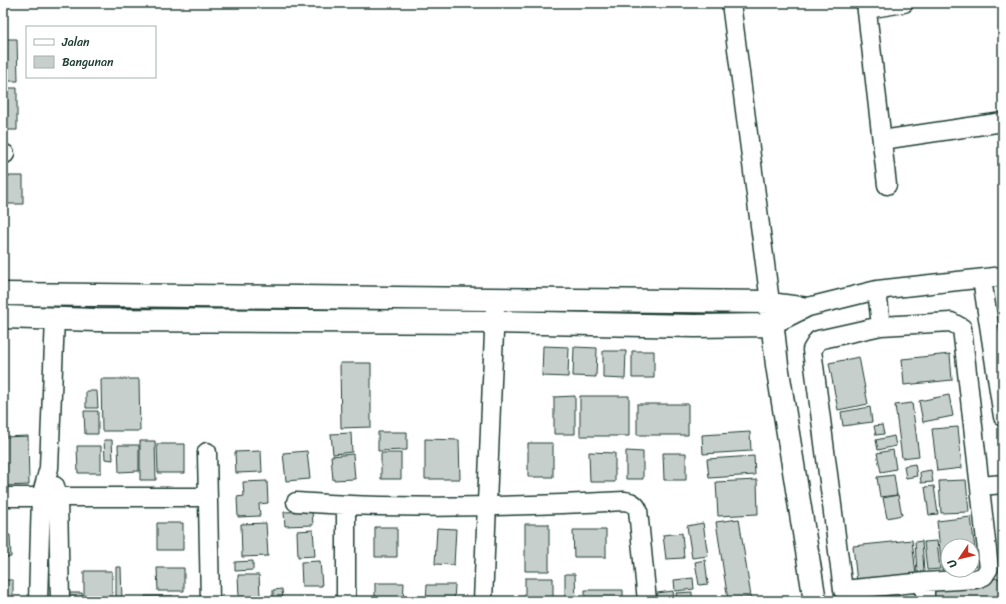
<svg xmlns="http://www.w3.org/2000/svg" width="1006" height="604" viewBox="0 0 1006 604" font-family="Sriracha,sans-serif">
  <style>
    .building { fill: #c7cfcc; stroke: #1f3d34 }
    .lines { fill: none; stroke-linecap: round; stroke-linejoin: round }
    .street-casing { stroke: #1f3d34; stroke-width: 21 }
    .secondary-casing { stroke: #1f3d34; stroke-width: 25 }
    .street { stroke: #fff; stroke-width: 18 }
    .secondary { stroke: #fff; stroke-width: 22 }
  </style>
  <rect width="100%" height="100%" fill="#fff"/>
  <filter id="ink" filterUnits="userSpaceOnUse"><feTurbulence type="fractalNoise" baseFrequency=".025" numOctaves="2"/><feDisplacementMap in="SourceGraphic" scale="8" xChannelSelector="R" yChannelSelector="G"/><feConvolveMatrix kernelMatrix="1 2 1 2 8 2 1 2 1" color-interpolation-filters="sRGB"/></filter>
  <g filter="url(#ink)">
    <path class="building" d="M 3,39 L 17,39 L 18,81 L 3,81 Z
      M 3,88 L 17,88 L 17,130 L 3,130 Z
      M 3,176 L 23,176 L 23,204 L 3,204 Z
      M 543,346 L 569,347 L 568,377 L 542,376 Z
      M 574,347 L 597,348 L 596,377 L 573,376 Z
      M 603,351 L 626,351 L 625,379 L 603,378 Z
      M 632,351 L 654,351 L 654,378 L 632,378 Z
      M 950,354 L 952,380 L 904,385 L 902,359 Z
      M 859,357 L 868,404 L 838,410 L 829,363 Z
      M 340,363 L 371,363 L 371,427 L 341,428 Z
      M 101,379 L 139,379 L 140,431 L 102,431 Z
      M 86,391 L 97,391 L 98,408 L 86,408 Z
      M 949,395 L 953,416 L 923,422 L 919,401 Z
      M 575,396 L 575,434 L 554,434 L 554,397 Z
      M 580,396 L 629,396 L 629,436 L 580,436 Z
      M 912,403 L 919,456 L 902,458 L 895,405 Z
      M 637,404 L 688,404 L 688,435 L 637,435 Z
      M 870,407 L 872,422 L 843,426 L 841,412 Z
      M 84,411 L 98,411 L 98,434 L 85,434 Z
      M 882,425 L 884,434 L 876,435 L 874,426 Z
      M 958,427 L 962,468 L 937,471 L 932,429 Z
      M 378,432 L 407,432 L 407,450 L 378,451 Z
      M 750,432 L 751,451 L 703,454 L 702,435 Z
      M 351,433 L 352,452 L 333,454 L 331,434 Z
      M 28,436 L 29,485 L 3,486 L 3,437 Z
      M 894,436 L 896,446 L 878,450 L 876,440 Z
      M 425,439 L 459,440 L 460,479 L 425,479 Z
      M 104,440 L 112,440 L 113,460 L 105,459 Z
      M 140,441 L 155,441 L 156,480 L 140,480 Z
      M 528,443 L 553,443 L 553,477 L 528,477 Z
      M 157,444 L 185,444 L 185,473 L 158,473 Z
      M 118,445 L 139,445 L 139,471 L 119,472 Z
      M 77,446 L 101,446 L 101,473 L 78,473 Z
      M 893,450 L 896,469 L 881,472 L 877,453 Z
      M 261,451 L 262,472 L 236,473 L 235,452 Z
      M 307,451 L 310,479 L 286,481 L 283,453 Z
      M 626,451 L 643,452 L 643,479 L 626,479 Z
      M 589,452 L 615,453 L 615,482 L 590,482 Z
      M 381,453 L 401,453 L 401,479 L 381,479 Z
      M 663,453 L 686,453 L 686,480 L 664,480 Z
      M 353,454 L 355,479 L 333,480 L 331,456 Z
      M 754,456 L 755,475 L 709,478 L 707,459 Z
      M 915,464 L 917,476 L 906,478 L 904,466 Z
      M 931,470 L 933,482 L 921,483 L 920,472 Z
      M 894,475 L 897,495 L 880,497 L 877,477 Z
      M 757,480 L 758,514 L 718,516 L 716,482 Z
      M 966,480 L 969,512 L 941,513 L 939,481 Z
      M 267,481 L 268,503 L 259,504 L 260,516 L 238,517 L 237,497 L 244,496 L 243,482 Z
      M 934,486 L 938,514 L 929,515 L 925,487 Z
      M 898,495 L 902,515 L 887,518 L 883,498 Z
      M 312,511 L 313,525 L 285,526 L 284,512 Z
      M 971,517 L 977,566 L 972,566 L 972,546 L 948,546 L 948,569 L 942,570 L 937,521 Z
      M 739,519 L 751,597 L 728,600 L 716,522 Z
      M 157,523 L 183,523 L 183,550 L 157,550 Z
      M 266,523 L 268,556 L 242,557 L 241,524 Z
      M 703,523 L 708,556 L 692,558 L 687,526 Z
      M 525,524 L 549,524 L 549,571 L 525,571 Z
      M 375,527 L 397,527 L 397,557 L 375,557 Z
      M 437,528 L 456,529 L 454,565 L 435,564 Z
      M 313,530 L 315,556 L 298,557 L 297,531 Z
      M 573,530 L 606,530 L 606,557 L 574,557 Z
      M 682,533 L 684,558 L 666,559 L 663,535 Z
      M 3,535 L 10,535 L 11,557 L 3,558 Z
      M 912,540 L 916,575 L 857,582 L 853,546 Z
      M 922,541 L 924,571 L 917,572 L 915,542 Z
      M 937,541 L 940,569 L 927,570 L 924,542 Z
      M 705,560 L 708,584 L 699,585 L 695,562 Z
      M 253,561 L 253,570 L 235,571 L 235,562 Z
      M 320,561 L 322,586 L 302,586 L 301,562 Z
      M 116,567 L 121,567 L 122,601 L 116,601 Z
      M 157,568 L 184,568 L 184,591 L 158,591 Z
      M 84,571 L 112,571 L 112,601 L 84,601 Z
      M 565,574 L 575,574 L 576,601 L 565,601 Z
      M 238,575 L 259,575 L 260,596 L 239,597 Z
      M 525,578 L 553,578 L 553,601 L 525,601 Z
      M 693,578 L 694,589 L 675,591 L 674,580 Z
      M 1000,578 L 1002,600 L 932,601 L 930,586 Z
      M 3,580 L 13,580 L 13,599 L 3,600 Z
      M 375,583 L 404,583 L 403,601 L 375,601 Z
      M 427,585 L 455,585 L 454,601 L 426,601 Z
      M 282,589 L 283,601 L 273,601 L 273,590 Z
      M 585,590 L 623,590 L 623,601 L 585,601 Z
      M 673,591 L 674,601 L 658,601 L 657,593 Z
      M 692,592 L 692,601 L 677,601 L 676,593 Z
      M 898,592 L 899,601 L 853,601 L 853,597 Z
      M 66,593 L 82,593 L 83,601 L 66,601 Z
      M 145,596 L 173,596 L 173,601 L 145,601 Z
      M 319,598 L 320,601 L 300,601 L 299,599 Z"/>
    <g class="lines">
      <g class="street-casing">
        <path id="street" d="M 731,3 L 770,302 L 808,307
          M 866,3 L 887,185
          M 867,9 L 904,3
          M 882,140 L 1003,122
          M 3,154 L 5,154
          M 982,279 L 1003,417
          M 877,290 L 881,326
          M 772,325 L 808,307 L 877,290 L 1003,276
          M 207,452 L 210,601
          M 55,486 L 58,497 L 60,601
          M 981,486 L 1003,484
          M 3,497 L 208,497
          M 296,502 C 405,510 515,507 624,501 C 631,502 635,503 638,510 L 647,601
          M 925,582 L 843,590 L 812,350 L 818,340 L 881,326 L 951,322 L 962,328 L 989,568 L 984,576 L 976,579 L 925,582 L 925,601
          M 38,601 L 41,497 L 49,468 L 55,318
          M 346,601 L 346,506
          M 483,601 L 495,308"/>
      </g>
      <g class="secondary-casing">
        <path id="secondary" d="M 3,294 L 770,302 L 777,365 L 815,601
          M 3,317 L 96,320 L 494,322 L 695,326 L 772,325"/>
      </g>
      <use href="#street" class="street"/>
      <use href="#secondary" class="secondary"/>
    </g>
  </g>
  <rect width="1006" height="604" fill="none" stroke="#fff" stroke-width="16"/>
  <rect x="8" y="8" width="990" height="588" fill="none" stroke="#1f3d34" stroke-width="1.5" filter="url(#ink)"/>
  <rect x="26" y="26" width="130" height="52" fill="#ffffff" stroke="#a5b1ae"/>
  <rect x="34" y="39" width="20" height="6" fill="#ffffff" stroke="#a5b1ae"/>
  <text x="62" y="46" font-size="12" fill="#1f3d34">Jalan</text>
  <rect x="34" y="56" width="20" height="12" fill="#c7cfcc" stroke="#a5b1ae"/>
  <text x="62" y="66" font-size="12" fill="#1f3d34">Bangunan</text>
  <g transform="translate(960 558) rotate(235)"><circle r="19" fill="#ffffff" stroke="#a5b1ae"/>
  <path d="M0-3L7 15L0 10L-7 15Z" fill="#c8321e"/>
  <text y="-6" font-size="11" font-weight="bold" text-anchor="middle" fill="#1f3d34">U</text>
  </g>
</svg>
